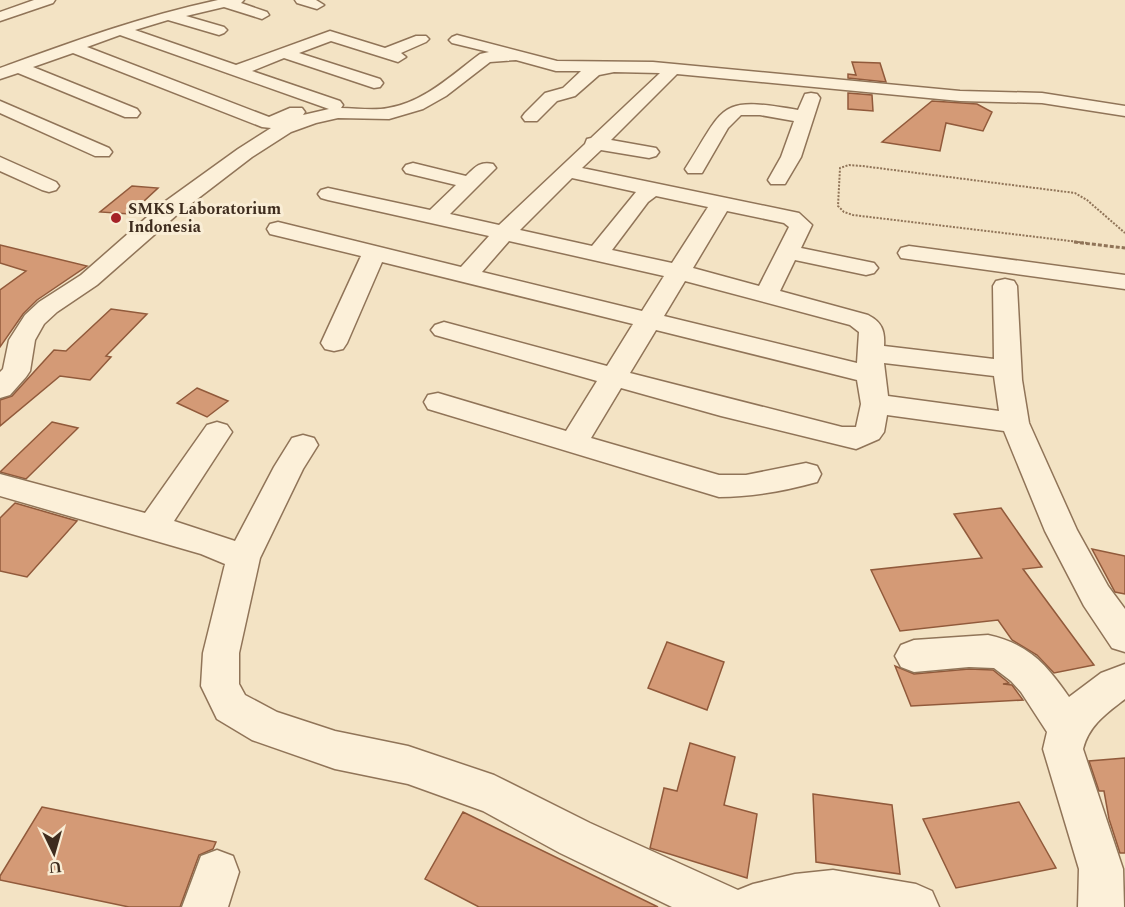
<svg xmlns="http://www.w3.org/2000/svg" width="1125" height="907" viewBox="0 0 1125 907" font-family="Spectral,serif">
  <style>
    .building { fill: #d49a76; stroke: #915a3b; stroke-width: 1.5 }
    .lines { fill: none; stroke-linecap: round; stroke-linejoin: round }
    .minor-casing { stroke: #907458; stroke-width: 3 }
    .path-far1 { stroke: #907458; stroke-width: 2; stroke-dasharray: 2 1.5; stroke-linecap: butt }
    .path { stroke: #907458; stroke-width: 3; stroke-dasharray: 4 2; stroke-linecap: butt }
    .minor { fill: #fcf0d9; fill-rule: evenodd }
    .poi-dot { fill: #a52227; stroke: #f9edd5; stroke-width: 2 }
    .labels { text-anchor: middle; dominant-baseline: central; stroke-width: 6; stroke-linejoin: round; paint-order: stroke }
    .far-poi-label { font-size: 16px; font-weight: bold; fill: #3e2c1e; stroke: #f9edd5; text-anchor: start }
  </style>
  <rect width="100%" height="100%" fill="#f3e3c4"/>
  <path class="building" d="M 852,62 L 880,63 L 886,82 L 848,78 L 848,74 L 856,75 Z
    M 848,93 L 872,95 L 873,111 L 848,109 Z
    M 932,101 L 977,104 L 992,112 L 983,131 L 946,123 L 940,151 L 882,142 Z
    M 132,186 L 158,188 L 130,214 L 100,212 Z
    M 0,245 L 87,266 L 37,300 L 23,314 L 0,347 L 0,290 L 26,271 L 0,263 Z
    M 111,309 L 147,314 L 106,356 L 111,357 L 90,380 L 60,376 L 0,426 L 0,400 L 12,396 L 54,350 L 66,351 Z
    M 197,388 L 228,401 L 207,417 L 177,403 Z
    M 52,422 L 78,428 L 26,479 L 0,472 Z
    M 15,503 L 77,521 L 27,577 L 0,571 L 0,518 Z
    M 1001,508 L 1042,567 L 1023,569 L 1094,665 L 1054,673 L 1037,655 L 1012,640 L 998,620 L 900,631 L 871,570 L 982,558 L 954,514 Z
    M 1092,549 L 1125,556 L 1125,594 L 1115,592 Z
    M 667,642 L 724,662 L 707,710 L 648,688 Z
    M 895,666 L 914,674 L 969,669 L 993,670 L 1009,683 L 1003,684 L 1012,685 L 1023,700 L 911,706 Z
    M 690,743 L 735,757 L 724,805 L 757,814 L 747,878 L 650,848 L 664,788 L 677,791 Z
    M 1125,758 L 1125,853 L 1120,853 L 1109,819 L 1104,791 L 1099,791 L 1089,761 Z
    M 813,794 L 892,805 L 900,874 L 816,862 Z
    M 1019,802 L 1056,868 L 956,888 L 923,819 Z
    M 42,807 L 216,842 L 213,849 L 199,855 L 180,907 L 129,907 L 0,880 L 0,876 Z
    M 463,812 L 658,907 L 479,907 L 425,879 Z"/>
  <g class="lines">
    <g class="minor-casing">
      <path id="minor" d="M 34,0 L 55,0 L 53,3 L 0,21 L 0,12 Z
        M 218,0 L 244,0 L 241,3 L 267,12 L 269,15 L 262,19 L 224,7 L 186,16 L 224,27 L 227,30 L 224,33 L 219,35 L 168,20 L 135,30 L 236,65 L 330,31 L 385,48 L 416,36 L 426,36 L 429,39 L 426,42 L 401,53 L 406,57 L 398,62 L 331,41 L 299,53 L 380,79 L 383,83 L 380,87 L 374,88 L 284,58 L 252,71 L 340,101 L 343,105 L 341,108 C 356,108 373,111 388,108 C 423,103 453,74 480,54 L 489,52 L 452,43 L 449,40 L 452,37 L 457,35 L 557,61 L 653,62 L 960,91 L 1042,93 L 1125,106 L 1125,116 L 1042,103 L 960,101 L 677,74 L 611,140 L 656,148 L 659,152 L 656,156 L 649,158 L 601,150 L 582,168 L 799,213 L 812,225 L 801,248 L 874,263 L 878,268 L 874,273 L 866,275 L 795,260 L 780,291 L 868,315 C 882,322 885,331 884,346 L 994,359 L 993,286 L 996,281 L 1005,279 L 1014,281 L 1017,286 L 1022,380 L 1029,423 L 1077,530 L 1108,586 L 1125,609 L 1125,652 L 1112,648 L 1084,606 L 1045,531 L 1004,431 L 887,415 L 884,432 L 879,439 L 856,449 L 721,416 L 621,388 L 591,438 L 719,475 L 746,475 L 806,463 L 817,466 L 821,474 L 817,482 C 785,491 752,497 719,497 L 428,409 L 424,402 L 428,395 L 438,393 L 566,431 L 597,381 L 435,335 L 431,330 L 435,325 L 444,322 L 607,366 L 633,324 L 382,262 L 347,343 L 343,349 L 334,351 L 325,349 L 321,343 L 361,256 L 270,234 L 267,229 L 270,224 L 278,222 L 461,267 L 489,236 L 328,200 L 321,198 L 318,194 L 321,190 L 328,188 L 430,210 L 456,185 L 406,173 L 403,169 L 406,165 L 413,163 L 466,176 C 475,167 480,161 493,164 L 496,168 L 450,214 L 499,225 L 585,144 L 587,139 L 591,138 L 660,73 L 614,72 L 599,75 L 575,96 L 557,101 L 537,121 L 525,121 L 522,117 L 525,113 L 545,93 L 563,88 L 581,71 L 556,71 L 516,60 L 490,62 L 446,96 L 423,109 L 389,119 L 338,118 L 316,123 L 291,132 L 252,157 L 179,213 L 97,285 L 57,312 L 44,324 L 35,340 L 30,371 L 26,377 L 10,395 L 0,398 L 0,372 L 3,369 L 9,340 L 25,315 L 39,302 L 81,275 L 163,203 L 238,149 L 271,128 L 262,127 L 73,53 L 33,67 L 137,109 L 140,113 L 137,117 L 125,117 L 18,73 L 0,79 L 0,68 C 72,42 142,16 218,0 ZM 120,35 L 329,109 L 303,115 L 305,112 L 302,108 L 290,108 L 269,117 L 87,47 ZM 572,178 L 636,192 L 592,246 L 520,230 ZM 656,196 L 708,207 L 672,263 L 612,250 L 648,202 ZM 727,211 L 784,223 L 789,227 L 759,286 L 693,268 ZM 509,241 L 664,276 L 642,311 L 482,272 ZM 685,281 L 850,325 L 859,332 L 857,363 L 664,316 ZM 656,330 L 857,380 L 861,404 L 856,427 L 842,427 L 630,373 ZM 884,363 L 994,376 L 999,411 L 888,396 Z
        M 295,0 L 316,0 L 324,5 L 317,9 L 297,3 Z
        M 811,93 L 817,94 L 820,98 L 801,157 L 785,184 L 771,184 L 768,180 L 781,157 L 794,121 L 760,115 L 741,115 L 728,128 L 702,173 L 688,173 L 685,169 C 726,105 717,96 798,110 L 805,94 Z
        M 0,101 L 109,148 L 112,152 L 109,156 L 95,156 L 0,113 Z
        M 0,157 L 56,182 L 59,186 L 56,190 L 49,192 L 42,190 L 0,171 Z
        M 909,246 L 1125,275 L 1125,289 L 901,258 L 898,253 L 901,248 Z
        M 217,422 L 227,425 L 232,432 L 174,521 L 235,541 L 274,467 L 292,438 L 303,435 L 314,438 L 318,445 L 303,469 L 260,558 L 239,653 L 239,684 L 245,695 L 277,712 L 335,731 L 408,746 L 494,775 L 590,823 L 738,890 L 753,884 L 795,874 L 833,870 L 916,884 L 932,891 L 939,907 L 672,907 L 560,853 L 483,811 L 408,784 L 335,769 L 252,740 L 217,719 L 201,686 L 203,653 L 225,564 L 201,554 L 0,496 L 0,474 L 145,513 L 207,425 Z
        M 988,635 C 1029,644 1046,664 1069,697 L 1101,673 L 1125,664 L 1125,699 C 1107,713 1089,725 1083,749 L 1123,869 L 1124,907 L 1078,907 L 1079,869 L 1043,749 L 1047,732 L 1021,692 L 1011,681 L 994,668 L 969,667 L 914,672 L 901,667 L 895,656 L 901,645 L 914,640 Z
        M 217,850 L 233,856 L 239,872 L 228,907 L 182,907 L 201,856 Z"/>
    </g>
    <path class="path-far1" d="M 1087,243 L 853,215 L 844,212 L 838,206 L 840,168 L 849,165 L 862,166 L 1075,193 L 1087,200 L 1125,233"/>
    <path class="path" d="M 1074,242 L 1125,248"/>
    <use href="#minor" class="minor"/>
  </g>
  <circle class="poi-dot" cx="116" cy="218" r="6"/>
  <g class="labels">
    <g class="far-poi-label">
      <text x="128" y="209">SMKS Laboratorium<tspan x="128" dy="18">Indonesia</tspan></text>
    </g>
  </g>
  <g transform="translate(54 853) rotate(175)" stroke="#f9edd5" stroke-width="4.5" paint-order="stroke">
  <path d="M0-4.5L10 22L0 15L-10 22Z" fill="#3e2c1e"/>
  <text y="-9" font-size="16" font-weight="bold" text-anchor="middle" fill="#3e2c1e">U</text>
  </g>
</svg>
